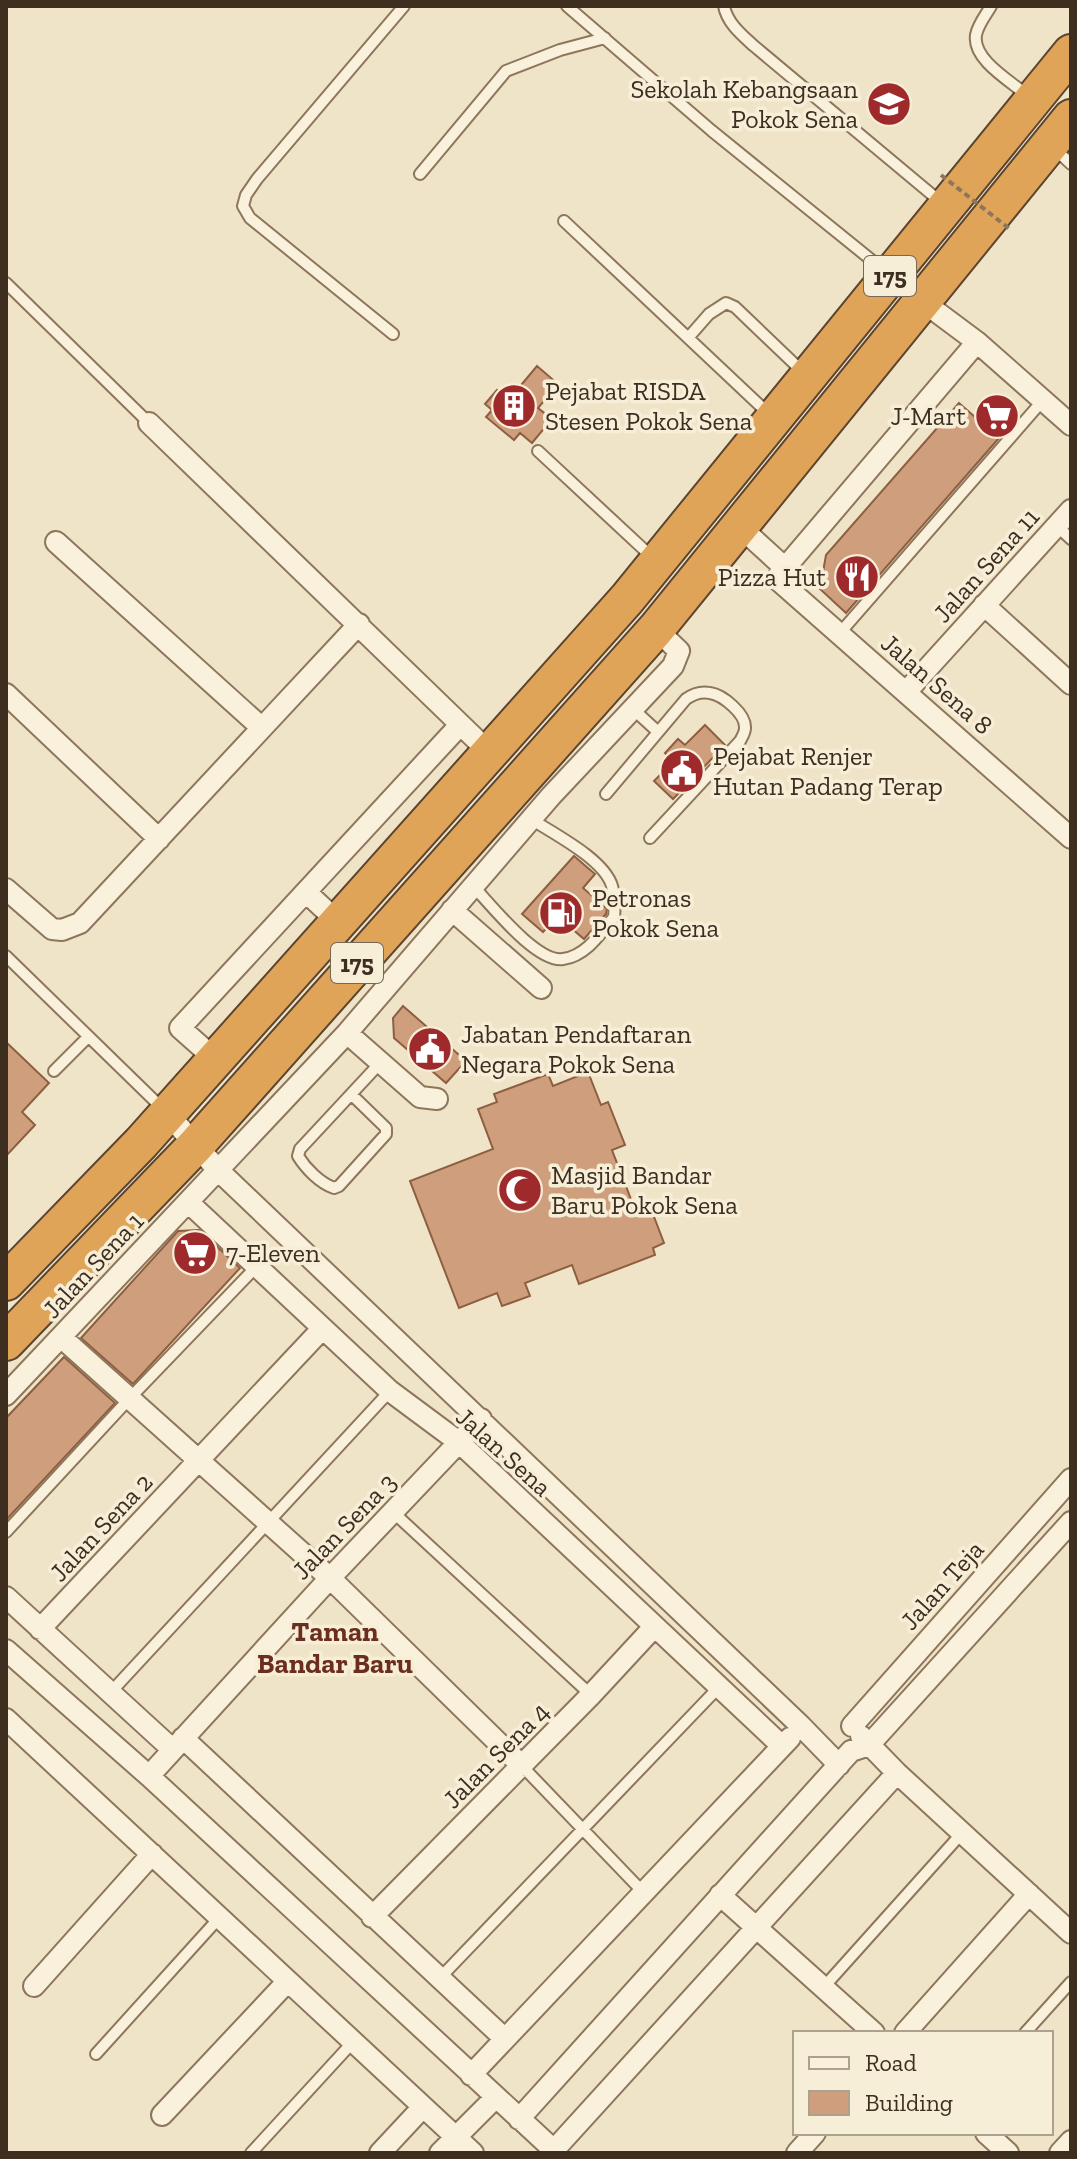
<svg xmlns="http://www.w3.org/2000/svg" width="1077" height="2159" viewBox="0 0 1077 2159" font-family="'Zilla Slab',serif">
  <style>
    .building { fill: #cf9f7d; stroke: #8d5f41; stroke-width: 2 }
    .lines { fill: none; stroke-linecap: round; stroke-linejoin: round }
    .lane-casing { stroke: #8d765c; stroke-width: 14 }
    .street-casing { stroke: #8d765c; stroke-width: 24 }
    .highway-casing { stroke: #5b4430; stroke-width: 40 }
    .lane { stroke: #faf1dc; stroke-width: 10 }
    .street { stroke: #faf1dc; stroke-width: 20 }
    .highway { stroke: #e0a458; stroke-width: 36 }
    .path-bridge { stroke: #8d765c; stroke-width: 4; stroke-dasharray: 6 4; stroke-linecap: butt }
    .labels { text-anchor: middle; dominant-baseline: central; stroke-width: 7; stroke-linejoin: round; paint-order: stroke }
    .shield { fill: #f7eed8; stroke: #756857; stroke-width: 2 }
    .shield-label { font-size: 24px; font-weight: bold; fill: #3d2e20 }
    .poi-label { font-size: 26px; fill: #3d2e20; stroke: #f7eed8; text-anchor: start }
    .street-label { font-size: 26px; fill: #3d2e20; stroke: #f7eed8 }
    .neighbourhood-label { font-size: 28px; font-weight: bold; fill: #6b2e1e; stroke: #f7eed8 }
  </style>
  <rect width="100%" height="100%" fill="#f0e4c8"/>
  <path class="building" d="M 537,366 L 558,384 L 538,408 L 552,419 L 532,443 L 520,433 L 514,440 L 486,417 L 492,410 L 485,404 L 497,390 L 504,396 L 512,386 L 517,390 Z
    M 959,403 L 999,438 L 846,613 L 820,589 L 826,555 Z
    M 705,725 L 725,745 L 673,799 L 654,781 L 673,762 L 665,753 L 678,739 L 685,745 Z
    M 574,856 L 595,874 L 583,888 L 607,909 L 606,914 L 584,939 L 557,916 L 543,932 L 522,914 Z
    M 403,1006 L 466,1061 L 446,1083 L 394,1038 L 393,1018 Z
    M 6,1042 L 49,1083 L 22,1112 L 35,1125 L 6,1156 Z
    M 588,1072 L 601,1105 L 608,1102 L 625,1145 L 612,1150 L 634,1207 L 648,1201 L 664,1243 L 653,1248 L 655,1255 L 579,1284 L 572,1265 L 525,1283 L 530,1296 L 502,1306 L 497,1293 L 459,1308 L 410,1181 L 493,1149 L 478,1109 L 497,1102 L 494,1094 L 548,1074 L 553,1086 Z
    M 199,1230 L 240,1268 L 133,1384 L 81,1338 L 178,1231 Z
    M 64,1357 L 115,1403 L 6,1520 L 6,1418 Z"/>
  <g class="lines">
    <g class="lane-casing">
      <path id="lane" d="M 567,6 L 712,131 L 885,271
        M 724,6 C 727,23 742,35 754,46 L 942,203
        M 991,6 C 986,15 978,24 976,35 C 972,60 1012,82 1028,96
        M 1054,148 L 1071,164
        M 420,174 L 506,71 L 560,50 L 605,38
        M 564,221 L 770,415
        M 6,283 L 149,423
        M 393,334 L 250,218 L 243,206 L 246,195 L 257,179 L 404,6
        M 688,338 L 709,314 L 726,303 L 735,307 L 805,374
        M 538,451 L 653,558
        M 1057,526 L 1071,539
        M 839,634 L 1044,399
        M 633,709 L 657,731
        M 606,794 L 686,699 C 693,694 700,691 710,693 C 723,695 746,714 745,728 C 745,733 742,737 740,741 L 650,838
        M 474,887 C 492,906 537,963 563,959 C 586,956 601,933 614,917 C 615,907 615,896 612,886 C 604,859 554,834 531,819
        M 6,956 L 162,1108
        M 54,1071 L 88,1037
        M 351,1094 L 386,1128 L 386,1134 L 339,1186 L 334,1188 C 320,1183 306,1169 298,1156 L 300,1149 L 381,1062
        M 394,1513 L 591,1695
        M 6,1532 L 130,1398 L 256,1267
        M 110,1693 L 390,1391
        M 522,1766 L 643,1892
        M 439,1979 L 719,1687
        M 823,1988 L 962,1833
        M 1025,2033 L 1071,1982
        M 96,2054 L 219,1918
        M 251,2153 L 352,2043"/>
    </g>
    <g class="street-casing">
      <path id="street" d="M 922,301 L 977,342 L 1071,425
        M 977,342 L 779,575 L 778,580 L 1071,838
        M 149,423 L 489,752
        M 739,526 L 785,568
        M 56,542 L 262,728
        M 984,605 L 1071,684
        M 907,691 L 1071,510
        M 6,694 L 159,839
        M 6,889 L 52,929 L 62,930 L 80,923 L 359,624
        M 307,893 L 338,922
        M 452,910 L 541,988
        M 347,1033 L 420,1097 L 437,1099
        M 215,1059 L 180,1028 L 460,725
        M 167,1113 L 218,1170 L 801,1726 L 839,1765
        M 188,1202 L 390,1391 L 460,1443 L 782,1746
        M 61,1337 L 330,1578 L 522,1766
        M 6,1395 L 347,1033 L 551,796 L 673,666 L 679,651 L 656,629
        M 6,1597 L 172,1749
        M 40,1629 L 322,1329
        M 6,1650 L 149,1776 L 557,2153
        M 6,1719 L 473,2153
        M 852,1726 L 1071,1479
        M 861,1736 L 897,1773 L 1071,1933
        M 183,1738 L 505,2039
        M 149,1776 L 330,1578 L 481,1419
        M 720,1895 L 874,2033
        M 372,1917 L 591,1695 L 654,1627
        M 34,1986 L 152,1854
        M 905,2033 L 1029,1894
        M 471,2075 L 790,1738
        M 162,2115 L 287,1982
        M 519,2119 L 851,1751 L 869,1745 L 1071,1522
        M 986,2133 L 1008,2153
        M 554,2150 L 897,1773
        M 380,2153 L 422,2108
        M 440,2153 L 495,2098
        M 797,2153 L 815,2133
        M 1060,2153 L 1071,2141"/>
    </g>
    <g class="highway-casing">
      <path id="highway" d="M 6,1282 L 141,1143 L 627,599 L 1071,53
        M 6,1342 L 195,1146 L 656,629 L 1071,118"/>
    </g>
    <use href="#lane" class="lane"/>
    <use href="#street" class="street"/>
    <use href="#highway" class="highway"/>
    <path class="path-bridge" d="M 941,175 L 1011,230"/>
  </g>
  <defs>
    <g id="school-disc" transform="scale(2.3)"><circle r="9.5" fill="#9e2a2b" stroke="#f7eed8"/><path d="M0-5L7-2L0 1L-7-2ZM-4 1L0 2.5L4 1V4Q0 6-4 4Z" fill="#fff"/></g>
    <g id="building-disc" transform="scale(2.3)"><circle r="9.5" fill="#9e2a2b" stroke="#f7eed8"/><path d="M-4-6H4V6H1V3H-1V6H-4ZM-2.5-4.3h1.7v1.8h-1.7ZM.8-4.3h1.7v1.8H.8ZM-2.5-1h1.7V.8h-1.7ZM.8-1h1.7V.8H.8Z" fill="#fff"/></g>
    <g id="supermarket-disc" transform="scale(2.3)"><circle r="9.5" fill="#9e2a2b" stroke="#f7eed8"/><path d="M-6-5.5h2.5l.6 2H6L4.5 2H-2.5L-4.4-4H-6ZM-1.5 3.2a1.3 1.3 0 1 0 .1 0ZM3 3.2a1.3 1.3 0 1 0 .1 0Z" fill="#fff"/></g>
    <g id="restaurant-disc" transform="scale(2.3)"><circle r="9.5" fill="#9e2a2b" stroke="#f7eed8"/><path d="M-5-6h1v4h1v-4h1v4h1v-4h1v5L-1.5 .5V6h-2V.5L-5-1ZM5-6V6H3V1.5H1.5Q1.5-4 5-6Z" fill="#fff"/></g>
    <g id="civic-disc" transform="scale(2.3)"><circle r="9.5" fill="#9e2a2b" stroke="#f7eed8"/><path d="M-.6-6.5H3V-4.5H.6V-3L4-1V1h2V6H-6V1h2V-1L-.6-3ZM-1.2 2.5V6h2.4V2.5Z" fill="#fff"/></g>
    <g id="fuel-disc" transform="scale(2.3)"><circle r="9.5" fill="#9e2a2b" stroke="#f7eed8"/><path d="M-5.5-6h7V0h2V4h1.3V-2.5L3-4.5l.8-.8L6-3V5H2.5V1h-1V6h-7ZM-4.2-4.7v3.2H.2V-4.7Z" fill="#fff"/></g>
    <g id="mosque-disc" transform="scale(2.3)"><circle r="9.5" fill="#9e2a2b" stroke="#f7eed8"/><path d="M3.5-4.9A6 6 0 1 0 3.5 4.9A5 5 0 1 1 3.5-4.9Z" fill="#fff"/></g>
  </defs>
  <g fill-rule="evenodd">
    <use href="#school-disc" x="889" y="104"/>
    <use href="#building-disc" x="514" y="406"/>
    <use href="#supermarket-disc" x="997" y="416"/>
    <use href="#restaurant-disc" x="857" y="577"/>
    <use href="#civic-disc" x="682" y="771"/>
    <use href="#fuel-disc" x="561" y="913"/>
    <use href="#civic-disc" x="430" y="1049"/>
    <use href="#mosque-disc" x="520" y="1190"/>
    <use href="#supermarket-disc" x="195" y="1253"/>
  </g>
  <g class="labels">
    <g class="shield">
      <rect x="864" y="256" width="52" height="40" rx="6"/>
      <rect x="331" y="943" width="52" height="40" rx="6"/>
    </g>
    <g class="shield-label">
      <text x="890" y="276">175</text>
      <text x="357" y="963">175</text>
    </g>
    <g class="poi-label">
      <text x="858" y="89" text-anchor="end">Sekolah Kebangsaan<tspan x="858" dy="30">Pokok Sena</tspan></text>
      <text x="545" y="391">Pejabat RISDA<tspan x="545" dy="30">Stesen Pokok Sena</tspan></text>
      <text x="966" y="416" text-anchor="end">J-Mart</text>
      <text x="826" y="577" text-anchor="end">Pizza Hut</text>
      <text x="713" y="756">Pejabat Renjer<tspan x="713" dy="30">Hutan Padang Terap</tspan></text>
      <text x="592" y="898">Petronas<tspan x="592" dy="30">Pokok Sena</tspan></text>
      <text x="461" y="1034">Jabatan Pendaftaran<tspan x="461" dy="30">Negara Pokok Sena</tspan></text>
      <text x="551" y="1175">Masjid Bandar<tspan x="551" dy="30">Baru Pokok Sena</tspan></text>
      <text x="226" y="1253">7-Eleven</text>
    </g>
    <g class="street-label">
      <text transform="translate(986 565) rotate(-48)">Jalan Sena 11</text>
      <text transform="translate(937 684) rotate(41)">Jalan Sena 8</text>
      <text transform="translate(93 1265) rotate(-47)">Jalan Sena 1</text>
      <text transform="translate(504 1452) rotate(42)">Jalan Sena</text>
      <text transform="translate(344 1526) rotate(-46)">Jalan Sena 3</text>
      <text transform="translate(101 1527) rotate(-47)">Jalan Sena 2</text>
      <text transform="translate(942 1585) rotate(-48)">Jalan Teja</text>
      <text transform="translate(496 1755) rotate(-45)">Jalan Sena 4</text>
    </g>
    <g class="neighbourhood-label">
      <text x="335" y="1631">Taman<tspan x="335" dy="32">Bandar Baru</tspan></text>
    </g>
  </g>
  <rect width="1077" height="2159" fill="none" stroke="#3d2e20" stroke-width="16"/>
  <rect x="793" y="2031" width="260" height="104" fill="#f7eed8" stroke="#ada18e" stroke-width="2"/>
  <rect x="809" y="2057" width="40" height="12" fill="#faf1dc" stroke="#ada18e" stroke-width="2"/>
  <text x="865" y="2071" font-size="24" fill="#3d2e20">Road</text>
  <rect x="809" y="2091" width="40" height="24" fill="#cf9f7d" stroke="#ada18e" stroke-width="2"/>
  <text x="865" y="2111" font-size="24" fill="#3d2e20">Building</text>
</svg>
